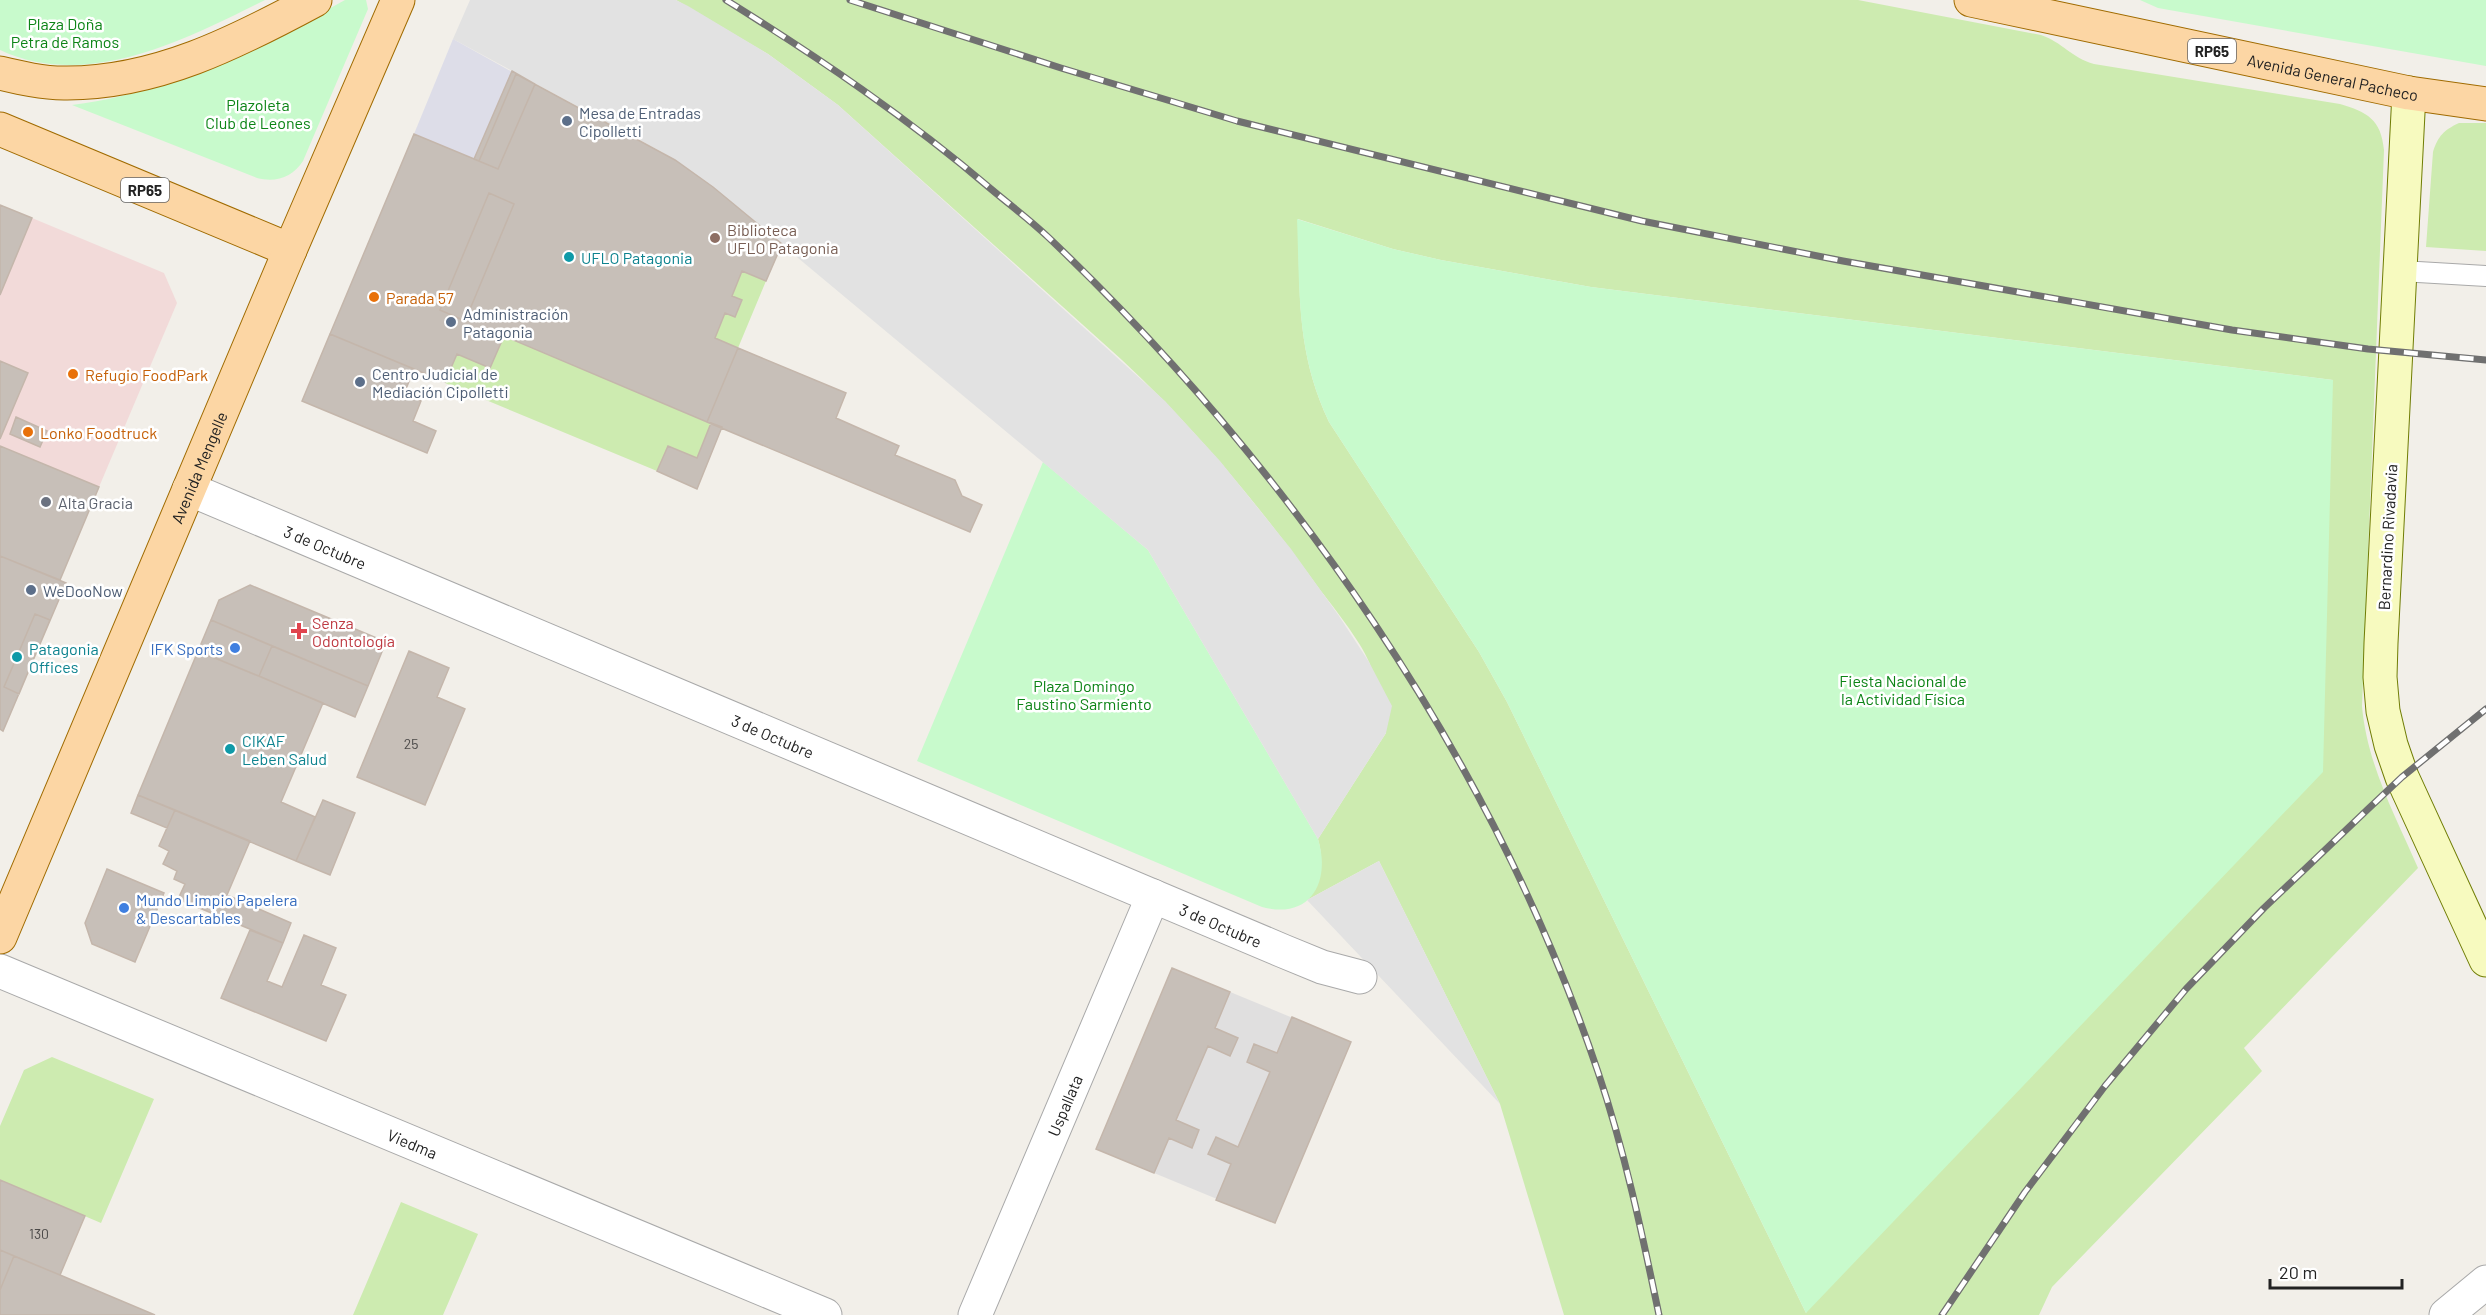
<svg xmlns="http://www.w3.org/2000/svg" width="2486" height="1315" viewBox="0 0 2486 1315" font-family="Barlow,sans-serif">
  <style>
    .residential { fill: #e0dfdf }
    .commercial { fill: #f2dad9 }
    .grass { fill: #cdebb0; fill-rule: evenodd }
    .park { fill: #c8facc }
    .parking { fill: #e2e2e2 }
    .plaza { fill: #dddde8 }
    .building { fill: #c7bfb8; stroke: #c4b6ab; stroke-width: 1.5 }
    .lines { fill: none; stroke-linecap: round; stroke-linejoin: round }
    .lane-casing { stroke: #a9a9a9; stroke-width: 22 }
    .street-casing { stroke: #a9a9a9; stroke-width: 35 }
    .secondary-casing { stroke: #707d05; stroke-width: 35 }
    .primary-casing { stroke: #a06b00; stroke-width: 35 }
    .lane { stroke: #fff; stroke-width: 20 }
    .street { stroke: #fff; stroke-width: 33 }
    .secondary { stroke: #f7fabf; stroke-width: 33 }
    .primary { stroke: #fcd6a4; stroke-width: 33 }
    .rail-casing { stroke: #707070; stroke-width: 7 }
    .rail { stroke: #fff; stroke-width: 4.5; stroke-dasharray: 14; stroke-linecap: butt }
    .service-dot { fill: #5c6f8a; stroke: #fff; stroke-width: 2 }
    .education-dot { fill: #8d6e63; stroke: #fff; stroke-width: 2 }
    .culture-dot { fill: #0f9aa8; stroke: #fff; stroke-width: 2 }
    .food-dot { fill: #e8710a; stroke: #fff; stroke-width: 2 }
    .worship-dot { fill: #6b7280; stroke: #fff; stroke-width: 2 }
    .health-dot { fill: #e0444e; stroke: #fff; stroke-width: 2 }
    .shop-dot { fill: #3f7fe0; stroke: #fff; stroke-width: 2 }
    .labels { text-anchor: middle; dominant-baseline: central; stroke-width: 5; stroke-linejoin: round; paint-order: stroke }
    .number-label { font-size: 14px; fill: #4b4948 }
    .shield { fill: #fff; stroke: #646464; stroke-width: 1.5 }
    .shield-label { font-size: 15px; font-weight: bold; fill: #222 }
    .park-label { font-size: 16px; fill: #0c8416; stroke: #fff }
    .street-label { font-size: 16px; fill: #222; stroke: #fff }
    .service-label { font-size: 16px; fill: #4e5e75; stroke: #fff; text-anchor: start }
    .education-label { font-size: 16px; fill: #785e54; stroke: #fff; text-anchor: start }
    .culture-label { font-size: 16px; fill: #0d838f; stroke: #fff; text-anchor: start }
    .food-label { font-size: 16px; fill: #c56008; stroke: #fff; text-anchor: start }
    .worship-label { font-size: 16px; fill: #5b616d; stroke: #fff; text-anchor: start }
    .health-label { font-size: 16px; fill: #be3a42; stroke: #fff; text-anchor: start }
    .shop-label { font-size: 16px; fill: #366cbe; stroke: #fff; text-anchor: end }
  </style>
  <rect width="100%" height="100%" fill="#f2efe9"/>
  <path class="residential" d="M 1172,968 L 1351,1042 L 1275,1223 L 1096,1149 Z"/>
  <path class="commercial" d="M 32,218 L 164,273 L 177,303 L 99,487 L 0,446 L 0,295 Z"/>
  <path class="grass" d="M 676,0 L 1858,0 L 2041,35 C 2062,42 2072,58 2094,64 L 2340,104 C 2367,112 2381,119 2384,150 L 2362,706 C 2367,764 2395,815 2418,868 L 2244,1048 L 2262,1071 L 2052,1287 L 2039,1315 L 1564,1315 L 1500,1104 L 1379,861 L 1307,900 C 1322,883 1324,860 1318,839 L 1386,733 C 1381,711 1378,682 1369,662 C 1360,640 1333,607 1318,587 C 1259,505 1196,429 1122,360 L 838,105 L 768,54 ZM 1298,219 L 1393,249 L 1441,260 L 1591,287 L 2333,380 L 1806,1313 L 1507,702 L 1479,652 L 1329,422 C 1296,352 1300,294 1298,219 Z
    M 2459,123 L 2486,123 L 2486,251 L 2426,247 L 2433,152 C 2438,136 2444,130 2459,123 Z
    M 742,271 L 766,281 L 738,348 L 715,338 L 725,313 L 735,317 L 742,301 L 732,296 Z
    M 504,336 L 711,423 L 697,458 L 668,446 L 657,471 L 445,383 L 457,354 L 490,368 Z
    M 52,1057 L 154,1099 L 101,1223 L 0,1180 L 0,1126 L 24,1070 Z
    M 401,1202 L 478,1234 L 443,1315 L 353,1315 Z"/>
  <path class="park" d="M 0,0 L 265,0 C 186,39 88,91 0,50 Z
    M 345,0 L 366,0 L 368,9 L 303,161 C 293,177 276,183 257,178 L 72,105 C 172,92 258,49 345,0 Z
    M 2140,0 L 2486,0 L 2486,66 L 2158,8 Z
    M 1297,219 L 1393,249 L 1441,260 L 1591,287 L 2333,380 L 2323,772 L 1806,1313 L 1507,702 L 1479,652 L 1329,422 C 1296,352 1300,294 1297,219 Z
    M 1043,462 L 1148,550 L 1318,839 C 1331,881 1311,920 1262,907 L 917,761 Z"/>
  <path class="parking" d="M 470,0 L 676,0 L 688,6 L 768,54 L 838,105 L 1165,401 L 1220,461 L 1291,549 L 1339,616 L 1369,662 L 1392,706 L 1386,733 L 1318,839 L 1148,550 L 713,187 L 662,152 L 453,39 Z
    M 1379,861 L 1500,1104 L 1307,900 Z"/>
  <path class="plaza" d="M 453,39 L 516,74 L 479,161 L 414,134 Z"/>
  <path class="building" d="M 512,71 L 535,84 L 498,169 L 474,159 Z
    M 516,74 L 675,160 L 713,187 L 782,244 L 766,281 L 742,271 L 732,296 L 742,300 L 735,317 L 725,313 L 715,338 L 738,348 L 707,422 L 504,336 L 490,368 L 457,354 L 445,382 L 330,334 L 414,134 L 479,161 Z
    M 489,193 L 514,204 L 465,321 L 440,310 Z
    M 0,205 L 32,218 L 0,295 Z
    M 330,334 L 414,369 L 404,394 L 421,401 L 413,421 L 436,431 L 427,453 L 302,401 Z
    M 738,348 L 846,393 L 836,418 L 899,446 L 895,455 L 955,480 L 962,496 L 982,505 L 970,532 L 707,422 Z
    M 0,361 L 28,373 L 0,439 Z
    M 16,417 L 47,431 L 40,447 L 10,434 Z
    M 711,423 L 722,427 L 697,489 L 657,471 L 668,446 L 697,458 Z
    M 0,446 L 99,487 L 60,580 L 0,556 Z
    M 0,556 L 66,583 L 3,731 L 0,729 Z
    M 250,585 L 386,642 L 368,686 L 211,620 L 219,600 Z
    M 35,614 L 50,620 L 19,694 L 4,687 Z
    M 211,620 L 272,646 L 259,676 L 198,651 Z
    M 272,646 L 368,686 L 355,717 L 259,676 Z
    M 198,651 L 323,703 L 281,802 L 315,817 L 296,861 L 138,795 Z
    M 409,651 L 449,668 L 437,697 L 465,709 L 425,805 L 357,777 Z
    M 138,795 L 175,810 L 167,828 L 131,813 Z
    M 323,800 L 355,813 L 330,875 L 296,861 Z
    M 175,810 L 250,841 L 227,895 L 291,923 L 283,943 L 178,899 L 185,884 L 174,879 L 177,871 L 163,864 L 169,851 L 159,846 Z
    M 107,869 L 164,893 L 135,962 L 92,944 L 85,923 Z
    M 250,930 L 283,943 L 267,981 L 282,987 L 304,935 L 336,948 L 321,985 L 346,995 L 326,1041 L 221,998 Z
    M 1172,968 L 1230,992 L 1215,1028 L 1238,1038 L 1230,1056 L 1208,1046 L 1176,1120 L 1199,1130 L 1192,1148 L 1169,1138 L 1154,1173 L 1096,1149 Z
    M 1292,1017 L 1351,1042 L 1275,1223 L 1216,1200 L 1231,1164 L 1208,1154 L 1216,1137 L 1238,1147 L 1270,1072 L 1247,1062 L 1254,1044 L 1277,1053 Z
    M 0,1180 L 85,1216 L 60,1275 L 0,1250 Z
    M 0,1250 L 14,1256 L 0,1290 Z
    M 14,1256 L 60,1275 L 155,1315 L 0,1315 L 0,1290 Z"/>
  <g class="lines">
    <g class="lane-casing">
      <path id="lane" d="M 2401,271 L 2486,276"/>
    </g>
    <g class="street-casing">
      <g id="street">
        <path id="s1" d="M 189,489 L 1283,951 L 1322,967 L 1360,977"/>
        <path id="s2" d="M 0,971 L 825,1315"/>
        <path id="s3" d="M 975,1315 L 1153,896"/>
        <path d="M 2446,1315 L 2486,1282"/>
      </g>
    </g>
    <g class="secondary-casing">
      <path id="secondary" d="M 2409,93 L 2381,643 L 2380,677 L 2383,711 L 2391,745 L 2402,777 L 2486,960"/>
    </g>
    <g class="primary-casing">
      <g id="primary">
        <path id="s4" d="M 1971,0 L 2409,93 L 2486,104"/>
        <path d="M 0,73 C 21,78 42,83 64,83 C 155,84 237,42 315,0"/>
        <path d="M 0,129 L 290,250"/>
        <path id="s5" d="M 0,937 L 290,250 L 398,0"/>
      </g>
    </g>
    <use href="#lane" class="lane"/>
    <use href="#street" class="street"/>
    <use href="#secondary" class="secondary"/>
    <use href="#primary" class="primary"/>
    <g class="rail-casing">
      <path id="rail" d="M 726,0 C 819,58 908,118 991,189 C 1010,205 1030,220 1048,237 C 1289,466 1492,757 1598,1072 C 1625,1152 1642,1233 1659,1315
        M 850,0 L 1061,68 L 1237,121 L 1642,221 L 1843,261 L 2232,330 L 2368,349 L 2486,360
        M 1942,1315 L 2025,1192 L 2105,1086 L 2186,989 L 2264,908 L 2367,810 L 2402,777 L 2486,709"/>
    </g>
    <use href="#rail" class="rail"/>
  </g>
  <g class="service-dot">
    <circle cx="567" cy="121" r="6"/>
    <circle cx="451" cy="322" r="6"/>
    <circle cx="360" cy="382" r="6"/>
    <circle cx="31" cy="590" r="6"/>
  </g>
  <circle class="education-dot" cx="715" cy="238" r="6"/>
  <g class="culture-dot">
    <circle cx="569" cy="257" r="6"/>
    <circle cx="17" cy="657" r="6"/>
    <circle cx="230" cy="749" r="6"/>
  </g>
  <g class="food-dot">
    <circle cx="374" cy="297" r="6"/>
    <circle cx="73" cy="374" r="6"/>
    <circle cx="28" cy="432" r="6"/>
  </g>
  <circle class="worship-dot" cx="46" cy="502" r="6"/>
  <path class="health-dot" d="M296 622h6v6h6v6h-6v6h-6v-6h-6v-6h6z"/>
  <g class="shop-dot">
    <circle cx="235" cy="648" r="6"/>
    <circle cx="124" cy="908" r="6"/>
  </g>
  <g class="labels">
    <g class="number-label">
      <text x="411" y="743">25</text>
      <text x="39" y="1233">130</text>
    </g>
    <g class="shield">
      <rect x="2188" y="39" width="48" height="24" rx="4.5"/>
      <rect x="121" y="178" width="48" height="24" rx="4.5"/>
    </g>
    <g class="shield-label">
      <text x="2212" y="51">RP65</text>
      <text x="145" y="190">RP65</text>
    </g>
    <g class="park-label">
      <text x="65" y="23">Plaza Doña<tspan x="65" dy="18">Petra de Ramos</tspan></text>
      <text x="258" y="104">Plazoleta<tspan x="258" dy="18">Club de Leones</tspan></text>
      <text x="1903" y="680">Fiesta Nacional de<tspan x="1903" dy="18">la Actividad Física</tspan></text>
      <text x="1084" y="685">Plaza Domingo<tspan x="1084" dy="18">Faustino Sarmiento</tspan></text>
    </g>
    <g class="street-label">
      <text stroke="none"><textPath href="#s4" startOffset="370">Avenida General Pacheco</textPath></text>
      <text stroke="none"><textPath href="#s5" startOffset="510">Avenida Mengelle</textPath></text>
      <text transform="translate(2387 537) rotate(-87)">Bernardino Rivadavia</text>
      <text stroke="none"><textPath href="#s1" startOffset="148">3 de Octubre</textPath></text>
      <text stroke="none"><textPath href="#s1" startOffset="634">3 de Octubre</textPath></text>
      <text stroke="none"><textPath href="#s1" startOffset="1120">3 de Octubre</textPath></text>
      <text stroke="none"><textPath href="#s3" startOffset="228">Uspallata</textPath></text>
      <text stroke="none"><textPath href="#s2" startOffset="447">Viedma</textPath></text>
    </g>
    <g class="service-label">
      <text x="579" y="112">Mesa de Entradas<tspan x="579" dy="18">Cipolletti</tspan></text>
      <text x="463" y="313">Administración<tspan x="463" dy="18">Patagonia</tspan></text>
      <text x="372" y="373">Centro Judicial de<tspan x="372" dy="18">Mediación Cipolletti</tspan></text>
      <text x="43" y="590">WeDooNow</text>
    </g>
    <g class="education-label">
      <text x="727" y="229">Biblioteca<tspan x="727" dy="18">UFLO Patagonia</tspan></text>
    </g>
    <g class="culture-label">
      <text x="581" y="257">UFLO Patagonia</text>
      <text x="29" y="648">Patagonia<tspan x="29" dy="18">Offices</tspan></text>
      <text x="242" y="740">CIKAF<tspan x="242" dy="18">Leben Salud</tspan></text>
    </g>
    <g class="food-label">
      <text x="386" y="297">Parada 57</text>
      <text x="85" y="374">Refugio FoodPark</text>
      <text x="40" y="432">Lonko Foodtruck</text>
    </g>
    <g class="worship-label">
      <text x="58" y="502">Alta Gracia</text>
    </g>
    <g class="health-label">
      <text x="312" y="622">Senza<tspan x="312" dy="18">Odontología</tspan></text>
    </g>
    <g class="shop-label">
      <text x="223" y="648">IFK Sports</text>
      <text x="136" y="899" text-anchor="start">Mundo Limpio Papelera<tspan x="136" dy="18">&amp; Descartables</tspan></text>
    </g>
  </g>
  <path d="M2270 1279v9h132v-9" fill="none" stroke="#222222" stroke-width="3"/>
  <text x="2279" y="1279" font-size="18" fill="#222222" stroke="#ffffff" stroke-width="4.5" paint-order="stroke">20 m</text>
</svg>
